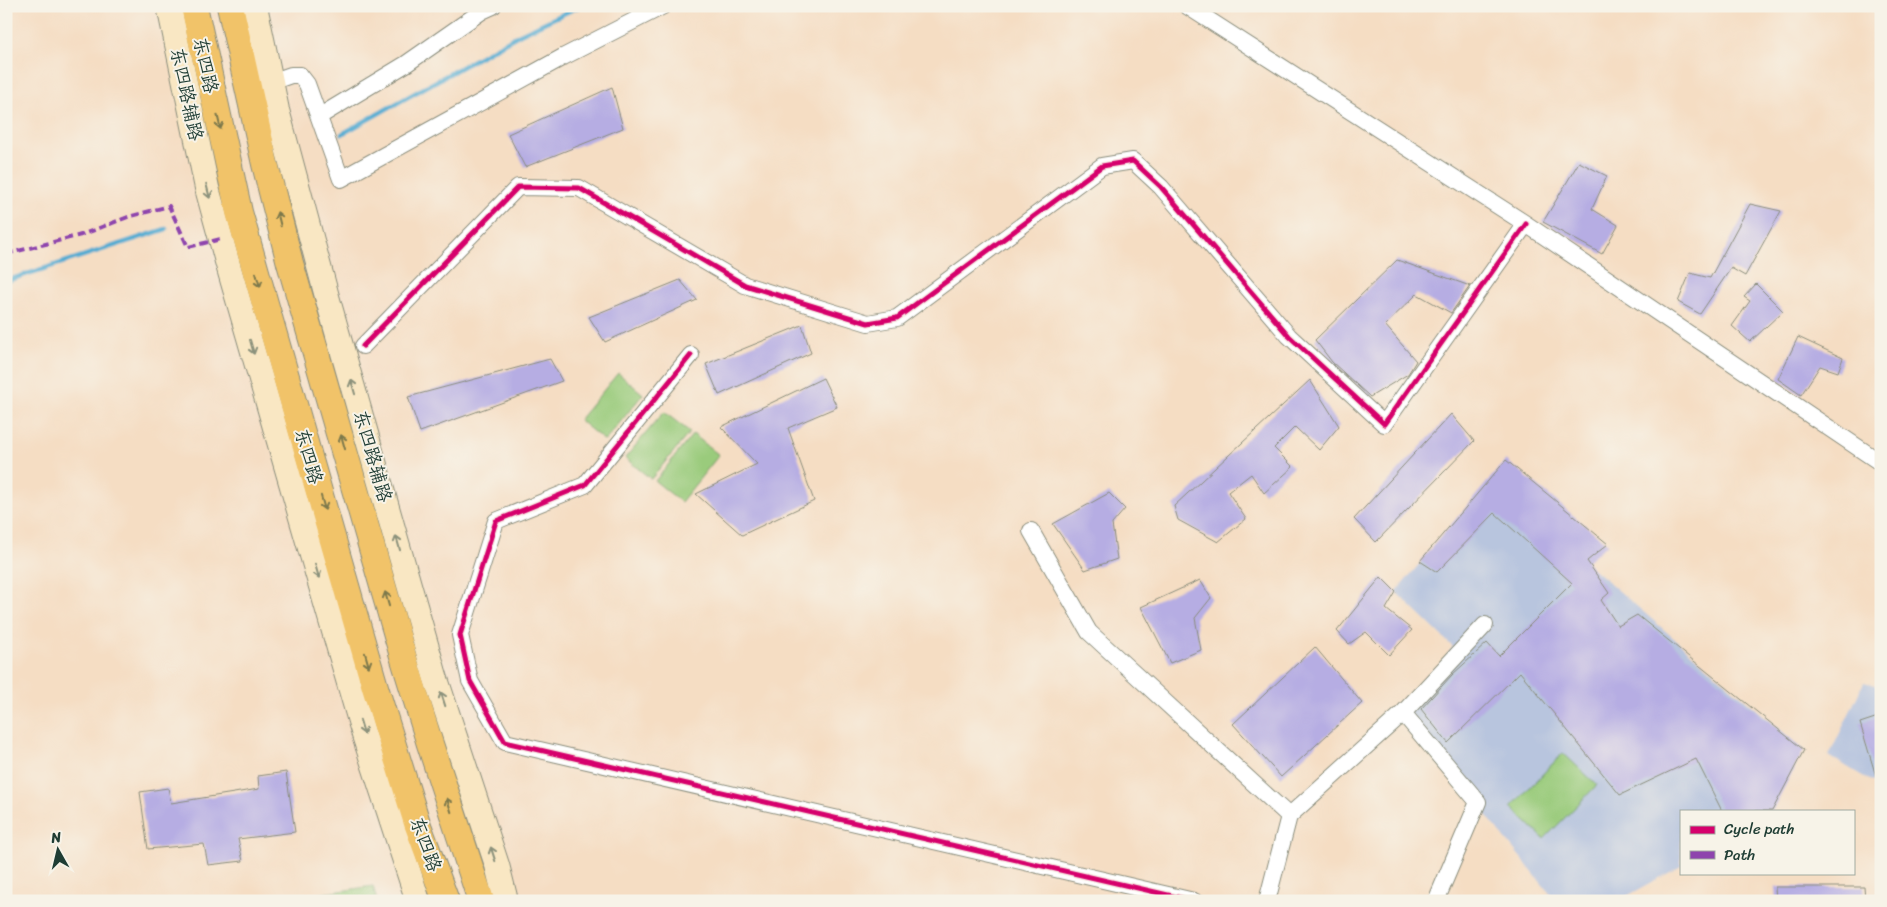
<svg xmlns="http://www.w3.org/2000/svg" width="1887" height="907" viewBox="0 0 1887 907" font-family="Sriracha,'LXGW WenKai TC',sans-serif">
  <style>
    .industrial { fill: #b8c5de }
    .green { fill: #9acb7b; stroke: #5c8458 }
    .lines { fill: none; stroke-linecap: round; stroke-linejoin: round }
    .stream { stroke: #55acd2; stroke-width: 4.5 }
    .building { fill: #b6ade3 }
    .minor-casing { stroke: #8a8d7c; stroke-width: 18 }
    .secondary-casing { stroke: #8a8d7c; stroke-width: 26 }
    .primary-casing { stroke: #8a8d7c; stroke-width: 28 }
    .minor { stroke: #fff; stroke-width: 16 }
    .secondary { stroke: #f9e7c3; stroke-width: 24 }
    .primary { stroke: #f1c369; stroke-width: 26 }
    .quiet { stroke: #8e44ad; stroke-width: 4; stroke-dasharray: 8 4; stroke-linecap: butt }
    .cycleway-casing { stroke: #f7f3e8; stroke-width: 8 }
    .cycleway { stroke: #d6006c; stroke-width: 5 }
    .oneway { stroke: #7d794c }
    .oneway2 { stroke: #8c927c }
    .labels { text-anchor: middle; dominant-baseline: central; stroke-width: 4; stroke-linejoin: round; paint-order: stroke }
    .street-label { font-size: 19px; fill: #1f3d34; stroke: #f7f3e8 }
  </style>
  <rect width="100%" height="100%" fill="#f7f3e8"/>
  <filter id="ink" filterUnits="userSpaceOnUse"><feTurbulence type="fractalNoise" baseFrequency=".02" numOctaves="2"/><feDisplacementMap in="SourceGraphic" scale="10" xChannelSelector="R" yChannelSelector="G"/><feConvolveMatrix kernelMatrix="1 2 1 2 8 2 1 2 1" color-interpolation-filters="sRGB"/></filter>
  <filter id="wash" filterUnits="userSpaceOnUse"><feTurbulence type="fractalNoise" baseFrequency=".0096" numOctaves="4" result="noise"/><feDisplacementMap in="SourceGraphic" scale="20" xChannelSelector="R" yChannelSelector="G"/><feGaussianBlur stdDeviation="1.12" result="paint"/><feColorMatrix in="noise" values="0 0 0 0 0 0 0 0 0 0 0 0 0 0 0 0 0 1.4 0 .05"/><feComposite in="paint" operator="in"/></filter>
  <g filter="url(#wash)">
    <rect width="100%" height="100%" fill="#f5ddc3"/>
    <path class="industrial" d="M 1506,460 L 1590,566 L 1804,750 L 1767,811 L 1681,811 L 1681,866 L 1618,901 L 1556,901 L 1403,713 L 1453,647 L 1396,592 Z
      M 1864,682 L 1881,687 L 1881,787 L 1829,756 Z"/>
    <path class="green" d="M 618,373 L 643,394 L 605,441 L 579,420 Z
      M 664,412 L 690,432 L 651,479 L 625,458 Z
      M 693,434 L 719,455 L 681,502 L 655,481 Z
      M 1563,753 L 1597,785 L 1544,839 L 1511,807 Z
      M 373,886 L 377,901 L 274,901 Z"/>
    <g class="lines">
      <path class="stream" d="M 342,134 L 520,34 L 580,6
        M 6,281 L 166,229"/>
    </g>
    <g id="blocks">
      <path class="building" d="M 612,87 L 623,128 L 525,167 L 508,134 Z
        M 1579,162 L 1607,176 L 1592,209 L 1618,225 L 1602,254 L 1543,222 Z
        M 1750,204 L 1781,211 L 1745,276 L 1731,268 L 1700,314 L 1678,302 L 1690,273 L 1710,278 Z
        M 1397,260 L 1470,286 L 1451,313 L 1417,294 L 1385,325 L 1416,361 L 1408,374 L 1370,397 L 1332,362 L 1315,340 Z
        M 680,280 L 697,300 L 605,342 L 589,317 Z
        M 1756,284 L 1783,311 L 1750,342 L 1732,326 L 1750,301 L 1744,297 Z
        M 802,325 L 811,353 L 719,395 L 706,364 Z
        M 1798,337 L 1843,358 L 1838,372 L 1820,366 L 1801,395 L 1778,379 Z
        M 550,359 L 562,381 L 420,432 L 408,397 Z
        M 823,378 L 837,407 L 788,428 L 814,501 L 742,535 L 696,494 L 757,464 L 721,427 Z
        M 1310,380 L 1339,426 L 1319,450 L 1295,427 L 1274,448 L 1293,467 L 1264,493 L 1251,474 L 1228,492 L 1246,519 L 1218,542 L 1178,520 L 1174,506 Z
        M 1451,414 L 1474,441 L 1376,542 L 1354,519 Z
        M 1506,460 L 1608,544 L 1587,561 L 1609,593 L 1601,600 L 1618,626 L 1637,615 L 1804,750 L 1772,811 L 1722,811 L 1696,759 L 1620,795 L 1520,672 L 1448,743 L 1421,709 L 1452,675 L 1487,643 L 1499,656 L 1572,583 L 1495,513 L 1437,572 L 1420,561 Z
        M 1109,493 L 1125,509 L 1112,524 L 1117,559 L 1085,570 L 1053,524 Z
        M 1381,577 L 1396,592 L 1386,609 L 1412,630 L 1389,655 L 1366,632 L 1349,644 L 1337,631 Z
        M 1200,580 L 1211,598 L 1195,618 L 1201,650 L 1170,663 L 1141,607 Z
        M 1315,647 L 1362,703 L 1281,777 L 1233,724 Z
        M 1881,716 L 1881,782 L 1878,783 L 1860,723 Z
        M 286,772 L 295,832 L 238,839 L 243,861 L 208,865 L 204,844 L 148,849 L 140,792 L 168,788 L 171,803 L 259,789 L 258,776 Z
        M 1775,887 L 1864,887 L 1865,901 L 1776,901 Z"/>
    </g>
  </g>
  <g filter="url(#ink)">
    <use href="#blocks" fill-opacity="0" stroke="#8a8d7c" stroke-width="1"/>
    <g class="lines">
      <g class="minor-casing">
        <path id="minor" d="M 1187,6 L 1526,224 L 1881,463
          M 271,82 L 291,75 L 300,75 L 307,84 L 341,179 L 563,57 L 663,6
          M 320,116 L 406,64 L 482,11 L 493,6
          M 363,346 L 518,187 L 579,188 L 745,285 L 868,323 L 897,318 L 1102,166 L 1133,161 L 1161,187 L 1289,336 L 1384,424 L 1526,224
          M 691,355 L 585,485 L 496,521 L 460,635 L 470,681 L 505,742 L 1194,901
          M 1031,531 L 1089,632 L 1289,816
          M 1403,713 L 1478,802 L 1436,901
          M 1267,901 L 1289,816 L 1403,713 L 1485,625"/>
      </g>
      <g class="secondary-casing">
        <path id="secondary" d="M 169,6 L 207,188 L 228,265 L 364,735 L 418,901
          M 255,6 L 277,110 L 326,293 L 435,676 L 497,865 L 506,901"/>
      </g>
      <g class="primary-casing">
        <path id="primary" d="M 194,6 L 239,212 L 262,293 L 375,687 L 417,823 L 446,901
          M 230,6 L 265,164 L 290,263 L 403,656 L 430,744 L 481,901"/>
      </g>
      <use href="#minor" class="minor"/>
      <use href="#secondary" class="secondary"/>
      <use href="#primary" class="primary"/>
      <path class="quiet" d="M 6,254 L 81,235 L 128,217 L 169,206 L 188,247 L 221,239"/>
      <g class="cycleway-casing">
        <path id="cycleway" d="M 363,346 L 518,187 L 579,188 L 745,285 L 868,323 L 897,318 L 1102,166 L 1133,161 L 1161,187 L 1289,336 L 1384,424 L 1526,224
          M 691,355 L 585,485 L 496,521 L 460,635 L 470,681 L 505,742 L 1194,901"/>
      </g>
      <use href="#cycleway" class="cycleway"/>
    </g>
    <defs><path id="oneway-shaft" d="M-6 0H5M1.5-3L5.5 0L1.5 3" fill="none" stroke-width="1.6" stroke-linecap="round" stroke-linejoin="round" transform="scale(1.25)"/></defs>
    <g class="oneway">
      <use href="#oneway-shaft" transform="translate(219 122) rotate(77)"/>
      <use href="#oneway-shaft" transform="translate(279 219) rotate(-104)"/>
      <use href="#oneway-shaft" transform="translate(258 280) rotate(74)"/>
      <use href="#oneway-shaft" transform="translate(343 442) rotate(-106)"/>
      <use href="#oneway-shaft" transform="translate(323 503) rotate(74)"/>
      <use href="#oneway-shaft" transform="translate(387 599) rotate(-106)"/>
      <use href="#oneway-shaft" transform="translate(367 660) rotate(74)"/>
      <use href="#oneway-shaft" transform="translate(449 805) rotate(-108)"/>
    </g>
    <g class="oneway2">
      <use href="#oneway-shaft" transform="translate(208 191) rotate(76)"/>
      <use href="#oneway-shaft" transform="translate(252 347) rotate(74)"/>
      <use href="#oneway-shaft" transform="translate(353 387) rotate(-106)"/>
      <use href="#oneway-shaft" transform="translate(398 543) rotate(-106)"/>
      <use href="#oneway-shaft" transform="translate(317 571) rotate(74)"/>
      <use href="#oneway-shaft" transform="translate(443 699) rotate(-108)"/>
      <use href="#oneway-shaft" transform="translate(362 727) rotate(73)"/>
      <use href="#oneway-shaft" transform="translate(493 854) rotate(-108)"/>
    </g>
  </g>
  <g class="labels">
    <g class="street-label">
      <text transform="translate(206 65) rotate(78)">东四路</text>
      <text transform="translate(187 94) rotate(78)">东四路辅路</text>
      <text transform="translate(309 456) rotate(74)">东四路</text>
      <text transform="translate(373 456) rotate(74)">东四路辅路</text>
      <text transform="translate(426 844) rotate(70)">东四路</text>
    </g>
  </g>
  <rect width="1887" height="907" fill="none" stroke="#f7f3e8" stroke-width="25"/>
  <rect x="1680" y="810" width="175" height="65" fill="#f7f3e8" stroke="#a1aaa0"/>
  <rect x="1690" y="826" width="25" height="8" fill="#d6006c" stroke="#a1aaa0"/>
  <text x="1724" y="834" font-size="15" fill="#1f3d34">Cycle path</text>
  <rect x="1690" y="851" width="25" height="8" fill="#8e44ad" stroke="#a1aaa0"/>
  <text x="1724" y="860" font-size="15" fill="#1f3d34">Path</text>
  <g transform="translate(58 850) rotate(352)" stroke="#f7f3e8" stroke-width="4" paint-order="stroke">
  <path d="M0-4L9 19L0 12L-9 19Z" fill="#1f3d34"/>
  <text y="-8" font-size="14" font-weight="bold" text-anchor="middle" fill="#1f3d34">N</text>
  </g>
</svg>
